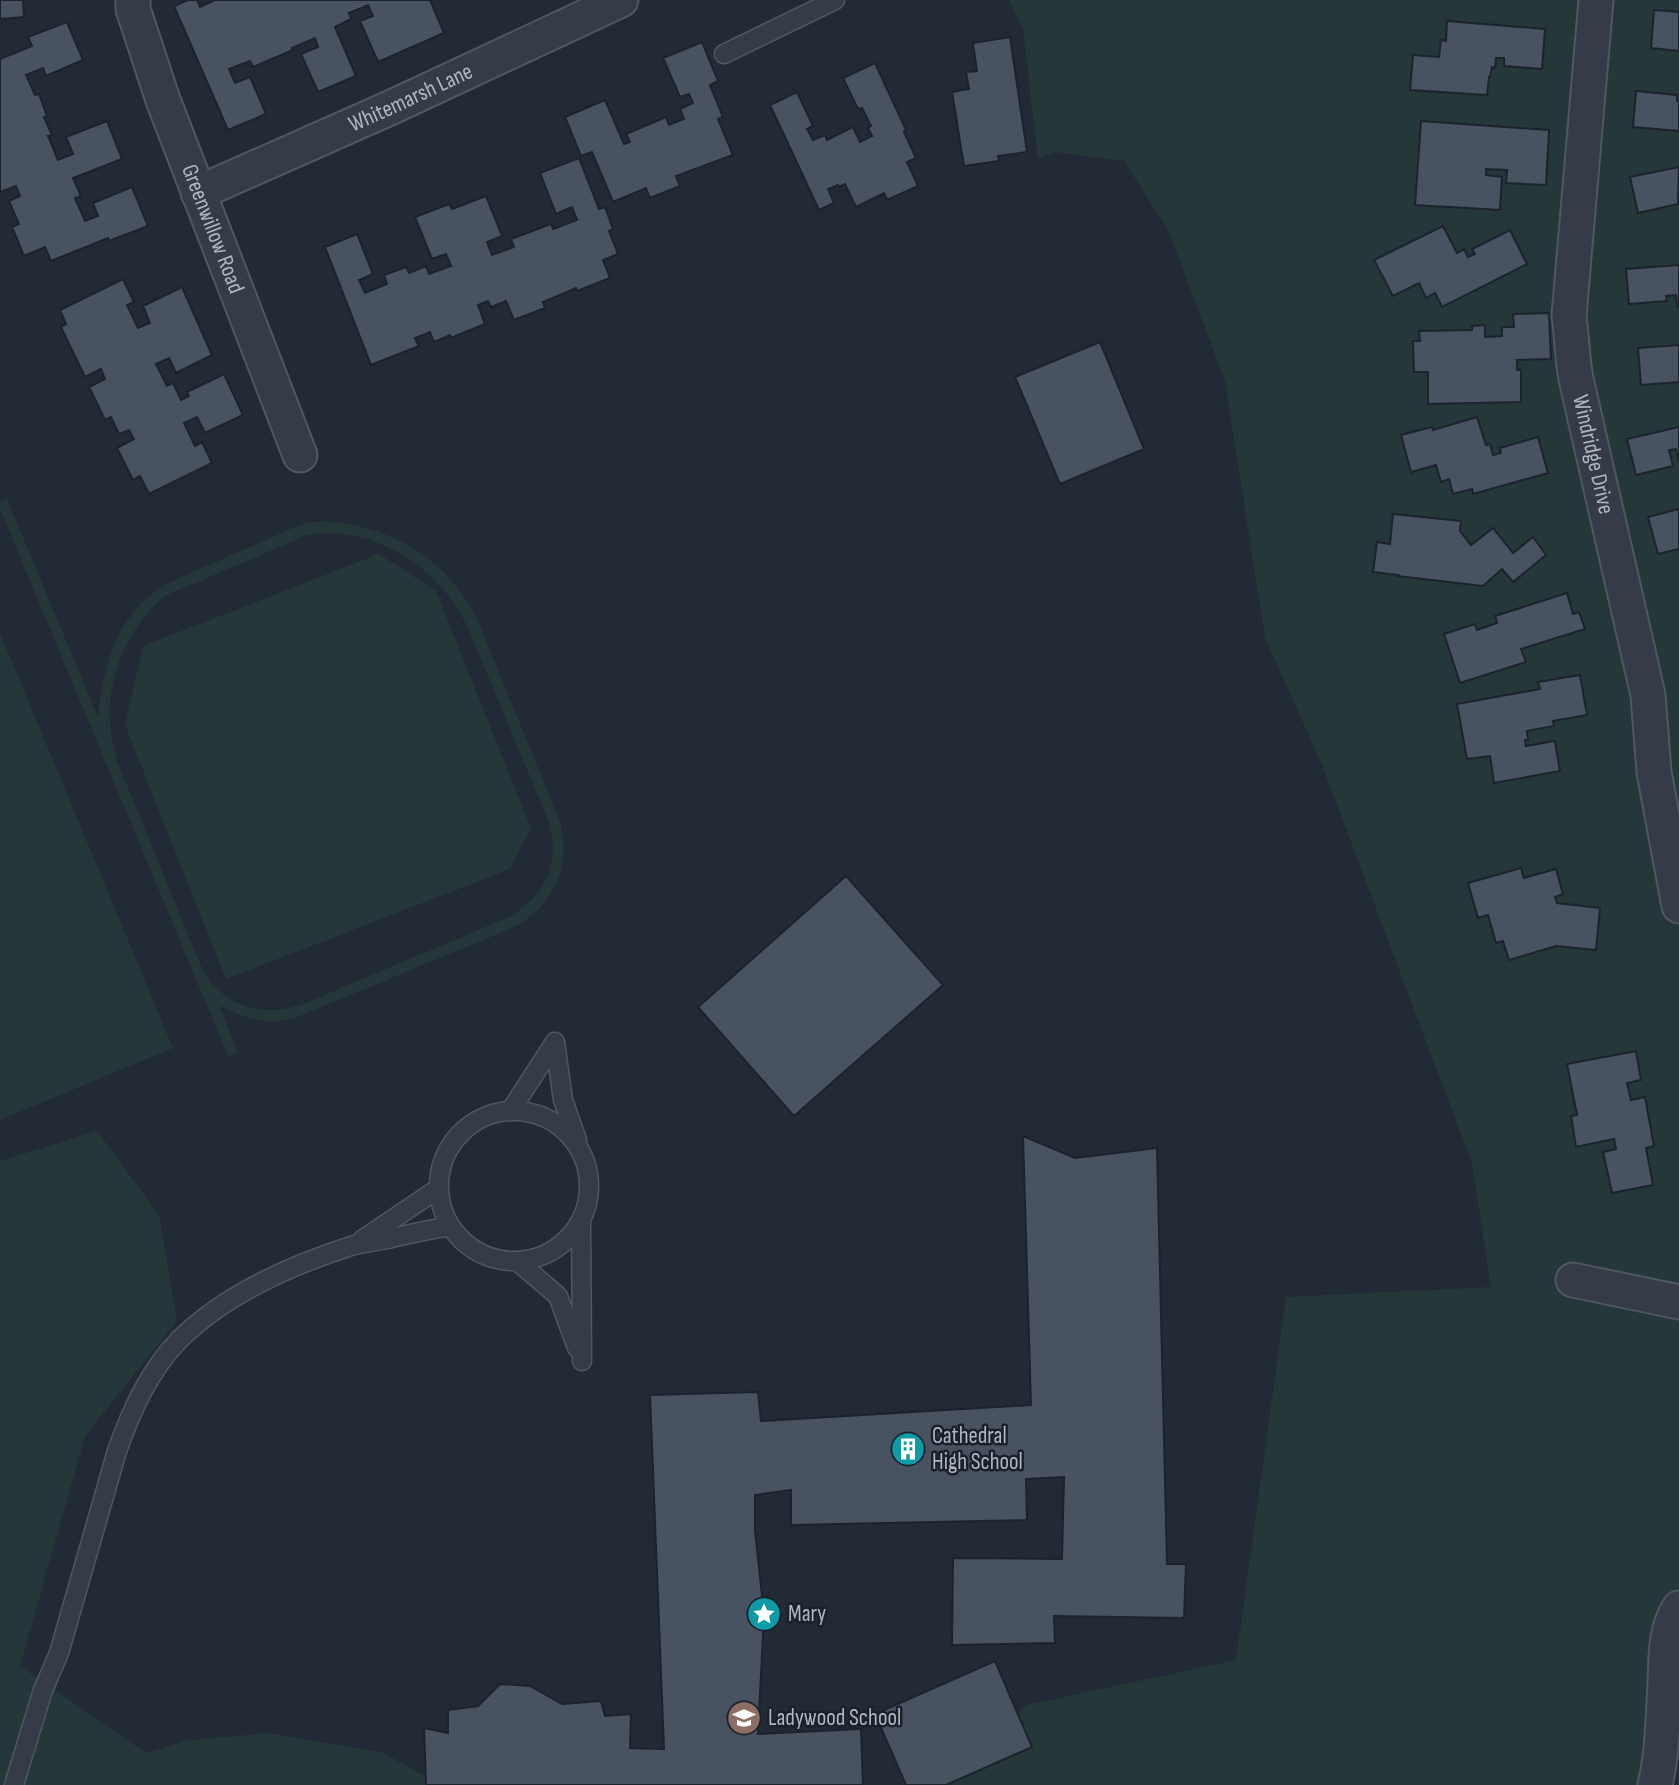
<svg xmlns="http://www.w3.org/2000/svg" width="1679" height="1785" viewBox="0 0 1679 1785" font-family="'Sofia Sans Condensed',sans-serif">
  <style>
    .green { fill: #253738; fill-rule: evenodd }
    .building { fill: #485260; stroke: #1c232d; stroke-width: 2 }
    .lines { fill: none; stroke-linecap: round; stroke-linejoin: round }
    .lane-casing { stroke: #4f5761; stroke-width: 21 }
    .street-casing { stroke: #4f5761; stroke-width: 37 }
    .lane { stroke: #353c47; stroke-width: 18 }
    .street { stroke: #353c47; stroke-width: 33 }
    .labels { text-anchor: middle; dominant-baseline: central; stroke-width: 5; stroke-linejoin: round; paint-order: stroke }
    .street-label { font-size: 23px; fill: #afb7c3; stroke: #1a212b }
    .poi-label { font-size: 23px; fill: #afb7c3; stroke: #1a212b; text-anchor: start }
  </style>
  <rect width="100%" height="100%" fill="#222a36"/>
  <path class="green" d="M 1009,0 L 1679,0 L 1679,1587 L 1674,1591 L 1641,1785 L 951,1785 L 1026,1705 L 1236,1660 L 1286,1297 L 1491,1287 L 1472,1163 L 1320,760 L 1265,638 L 1225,381 L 1168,230 L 1124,161 L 1054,152 L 1038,159 L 1023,29 Z
    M 7,499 L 98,717 C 105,662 115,616 166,584 C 199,569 232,555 264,541 C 280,534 297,524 314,522 C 325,521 336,522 346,524 C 403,532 449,566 476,616 L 560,822 C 572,866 553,906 514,927 L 295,1018 C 264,1025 246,1019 219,1005 L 238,1052 L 228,1056 L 0,509 L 0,502 ZM 316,533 C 381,529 442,570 468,628 L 548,820 C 561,861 547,894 511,916 L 306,1003 C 263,1019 223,1008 201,966 L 119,766 C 101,717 110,660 143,619 C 149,612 154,605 161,599 C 174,590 191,585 205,579 C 238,564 272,551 304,536 Z
    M 379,554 L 436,591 L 531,828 L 510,869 L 226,979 L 125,725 L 143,646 Z
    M 0,633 L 173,1048 L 0,1120 Z
    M 97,1131 L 159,1215 L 177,1321 L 85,1436 L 20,1666 L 146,1753 L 189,1740 L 269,1733 L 384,1753 L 440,1785 L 0,1785 L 0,1161 Z"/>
  <path class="building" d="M 0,0 L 23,0 L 24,17 L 0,19 Z
    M 188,0 L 197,0 L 200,7 L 215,0 L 430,0 L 444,33 L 378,62 L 360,21 L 373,16 L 368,5 L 349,13 L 351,19 L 335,27 L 356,76 L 318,92 L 301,54 L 318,47 L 315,38 L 292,48 L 293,50 L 253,67 L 250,61 L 229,69 L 235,83 L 250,77 L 266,114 L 228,130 L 174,6 Z
    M 1654,10 L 1679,12 L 1679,51 L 1651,48 Z
    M 1447,21 L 1545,29 L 1542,69 L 1504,66 L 1504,58 L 1496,58 L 1495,68 L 1492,67 L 1490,77 L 1489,77 L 1487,95 L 1410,90 L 1413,55 L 1439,57 L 1441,40 L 1446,41 Z
    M 67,22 L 83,60 L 46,76 L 43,68 L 26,75 L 35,95 L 39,94 L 47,116 L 44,117 L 52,135 L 48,136 L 58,160 L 73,154 L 66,137 L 107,121 L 122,159 L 73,178 L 81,196 L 75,198 L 85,221 L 98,216 L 93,203 L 132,187 L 148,226 L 109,241 L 108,238 L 51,261 L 45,247 L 24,256 L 12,227 L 19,224 L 9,201 L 20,196 L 16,186 L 0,192 L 0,59 L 32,46 L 28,37 Z
    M 1010,37 L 1027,152 L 998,156 L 999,161 L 964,166 L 952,92 L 969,89 L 966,72 L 977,71 L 973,43 Z
    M 702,42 L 718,81 L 710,85 L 723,117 L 718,119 L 733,155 L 676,176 L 680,186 L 650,198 L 646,188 L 613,202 L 592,152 L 581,156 L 565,117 L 605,100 L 624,144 L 630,142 L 626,134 L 666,117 L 669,125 L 684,119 L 680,109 L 693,103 L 689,94 L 680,97 L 663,58 Z
    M 875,63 L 906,130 L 904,132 L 916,158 L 907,162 L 918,186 L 887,200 L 884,193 L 856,207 L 845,184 L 839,187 L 838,185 L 828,189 L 834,203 L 819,210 L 770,105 L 797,92 L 813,126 L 807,129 L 813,140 L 825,135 L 827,140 L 853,127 L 860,142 L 872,136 L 868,128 L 871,126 L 862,108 L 858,109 L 843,78 Z
    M 1636,91 L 1677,95 L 1677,101 L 1679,101 L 1679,131 L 1633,127 Z
    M 1421,121 L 1549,130 L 1546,185 L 1506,183 L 1507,170 L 1486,169 L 1486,175 L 1502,177 L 1500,210 L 1415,205 Z
    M 579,158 L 599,209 L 605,207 L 613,229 L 609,231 L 618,254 L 603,260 L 610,278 L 577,291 L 576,288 L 543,302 L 545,308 L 514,320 L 506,301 L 491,307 L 488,301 L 478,305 L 485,324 L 451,338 L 450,335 L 434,342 L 430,332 L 415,338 L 419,346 L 371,365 L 325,247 L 357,234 L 373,274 L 359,280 L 365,293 L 387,284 L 384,275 L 406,267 L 409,273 L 426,266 L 429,274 L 451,266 L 446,254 L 432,259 L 415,217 L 449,204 L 452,209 L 486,196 L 502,236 L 487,242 L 492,255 L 514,247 L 511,239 L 551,224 L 553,229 L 577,220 L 572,207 L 556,214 L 540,173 Z
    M 1679,167 L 1678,204 L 1638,213 L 1630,177 Z
    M 1443,226 L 1457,253 L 1464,249 L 1468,257 L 1475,254 L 1472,249 L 1510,230 L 1527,264 L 1442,307 L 1435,293 L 1426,298 L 1419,283 L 1393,296 L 1374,260 Z
    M 1679,265 L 1679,306 L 1677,307 L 1676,295 L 1666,296 L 1667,301 L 1629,304 L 1626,269 Z
    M 123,279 L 134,302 L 127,305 L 138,328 L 150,323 L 143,306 L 182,287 L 212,355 L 176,373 L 169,358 L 156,364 L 167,386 L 173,383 L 181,400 L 189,396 L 187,392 L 224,374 L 243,415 L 205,433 L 197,417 L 184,423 L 195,446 L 202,442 L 212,463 L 149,494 L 140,476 L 133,480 L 117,448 L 134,439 L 129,430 L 119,434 L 111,417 L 105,420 L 89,387 L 105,379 L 101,369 L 85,377 L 61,327 L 66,324 L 60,310 Z
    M 1549,313 L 1551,359 L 1517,360 L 1517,370 L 1521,370 L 1521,402 L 1428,404 L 1428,372 L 1414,372 L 1413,341 L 1420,341 L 1419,331 L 1472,330 L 1472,326 L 1485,325 L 1485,337 L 1502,336 L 1502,327 L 1514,327 L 1513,314 Z
    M 1100,342 L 1144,449 L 1060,484 L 1015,377 Z
    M 1679,345 L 1679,382 L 1641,385 L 1638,348 Z
    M 1477,417 L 1486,445 L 1490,444 L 1493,455 L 1501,453 L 1500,448 L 1538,437 L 1548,473 L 1473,494 L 1472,489 L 1453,494 L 1449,479 L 1441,482 L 1436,465 L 1411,472 L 1401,435 L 1432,427 L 1433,430 Z
    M 1679,427 L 1679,462 L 1676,449 L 1669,450 L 1673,466 L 1636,475 L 1627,439 Z
    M 1679,509 L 1679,549 L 1658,554 L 1648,517 Z
    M 1393,514 L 1461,521 L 1460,531 L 1471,545 L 1493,528 L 1513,553 L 1533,537 L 1546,555 L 1513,582 L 1502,569 L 1483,586 L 1397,576 L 1398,575 L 1373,572 L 1377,542 L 1390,544 Z
    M 1567,593 L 1573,614 L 1579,612 L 1585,629 L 1521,649 L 1526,662 L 1460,683 L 1444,634 L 1475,624 L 1477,630 L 1497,623 L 1495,616 Z
    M 1580,675 L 1587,715 L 1553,721 L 1554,726 L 1527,731 L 1528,740 L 1525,740 L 1526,746 L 1555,741 L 1560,771 L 1494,783 L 1490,756 L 1467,759 L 1457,704 L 1540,689 L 1538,682 Z
    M 1521,868 L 1524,878 L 1556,869 L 1563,894 L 1555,897 L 1557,903 L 1600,908 L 1596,950 L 1556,946 L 1509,960 L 1503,941 L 1496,943 L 1488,915 L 1478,918 L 1468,883 Z
    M 846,876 L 943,985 L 794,1116 L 698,1007 Z
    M 1636,1051 L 1641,1080 L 1627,1083 L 1631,1100 L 1645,1097 L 1654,1146 L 1646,1148 L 1653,1185 L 1612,1193 L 1603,1152 L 1616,1149 L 1614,1139 L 1576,1147 L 1571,1116 L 1577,1115 L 1567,1064 Z
    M 1023,1136 L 1075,1158 L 1157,1148 L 1167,1564 L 1186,1564 L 1184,1618 L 1054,1616 L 1055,1643 L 952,1645 L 953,1558 L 1062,1559 L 1064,1477 L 1026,1479 L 1027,1520 L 791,1525 L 791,1490 L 755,1495 L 755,1531 L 764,1614 L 758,1734 L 861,1729 L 863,1785 L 426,1785 L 424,1728 L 448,1733 L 448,1710 L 478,1706 L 500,1684 L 530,1686 L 562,1704 L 601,1701 L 605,1716 L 631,1714 L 630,1748 L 664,1749 L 650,1395 L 758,1392 L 761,1421 L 1031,1405 Z
    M 995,1661 L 1032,1747 L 946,1785 L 906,1785 L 875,1714 Z"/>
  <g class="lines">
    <g class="lane-casing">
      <path id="lane" d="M 724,54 L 835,0
        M 555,1042 L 563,1100 L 577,1140
        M 511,1110 L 555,1042
        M439 1186a75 75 0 1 1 150 0a75 75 0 1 1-150 0Z
        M 581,1221 L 582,1361
        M 362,1240 L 439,1188
        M 517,1261 L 558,1296 L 577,1348
        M 14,1785 L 43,1690 L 59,1653 L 117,1451 C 131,1411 149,1371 179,1340 C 224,1295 292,1265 351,1246 C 363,1243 376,1241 388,1239 C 408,1234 429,1230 450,1226"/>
    </g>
    <g class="street-casing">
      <g id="street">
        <path id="s1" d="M 133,0 L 133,9 L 163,100 L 300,455"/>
        <path id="s2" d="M 1596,0 L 1569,316 C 1572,337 1572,358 1576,379 L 1648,695 L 1654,772 L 1679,906"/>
        <path id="s3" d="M 198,193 L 392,107 L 621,0"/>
        <path d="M 1573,1280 L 1679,1302"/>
        <path d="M 1655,1785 C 1663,1751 1663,1716 1665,1682 C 1666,1657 1665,1629 1679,1608"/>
      </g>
    </g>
    <use href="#lane" class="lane"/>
    <use href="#street" class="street"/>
  </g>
  <defs>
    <g id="building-disc" transform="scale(1.75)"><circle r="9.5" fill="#0f9aa8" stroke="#1a212b"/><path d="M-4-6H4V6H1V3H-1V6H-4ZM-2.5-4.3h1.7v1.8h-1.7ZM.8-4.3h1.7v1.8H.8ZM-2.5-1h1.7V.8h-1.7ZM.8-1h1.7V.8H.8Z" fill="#fff"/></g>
    <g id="sight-disc" transform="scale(1.75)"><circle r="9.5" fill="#0f9aa8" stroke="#1a212b"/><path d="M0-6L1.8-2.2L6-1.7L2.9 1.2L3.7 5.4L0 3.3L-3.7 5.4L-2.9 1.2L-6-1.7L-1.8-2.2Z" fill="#fff"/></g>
    <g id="school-disc" transform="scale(1.75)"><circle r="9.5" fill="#8d6e63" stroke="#1a212b"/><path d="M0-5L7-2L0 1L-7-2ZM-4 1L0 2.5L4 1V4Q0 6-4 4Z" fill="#fff"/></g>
  </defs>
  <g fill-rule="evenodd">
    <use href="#building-disc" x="908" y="1449"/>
    <use href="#sight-disc" x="764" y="1614"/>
    <use href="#school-disc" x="744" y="1718"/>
  </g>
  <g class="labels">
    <g class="street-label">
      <text stroke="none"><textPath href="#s3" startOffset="233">Whitemarsh Lane</textPath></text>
      <text stroke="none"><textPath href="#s1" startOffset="243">Greenwillow Road</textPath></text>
      <text stroke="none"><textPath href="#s2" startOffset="458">Windridge Drive</textPath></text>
    </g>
    <g class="poi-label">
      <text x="932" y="1436">Cathedral<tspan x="932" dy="26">High School</tspan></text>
      <text x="788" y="1614">Mary</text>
      <text x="768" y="1718">Ladywood School</text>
    </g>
  </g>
</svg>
